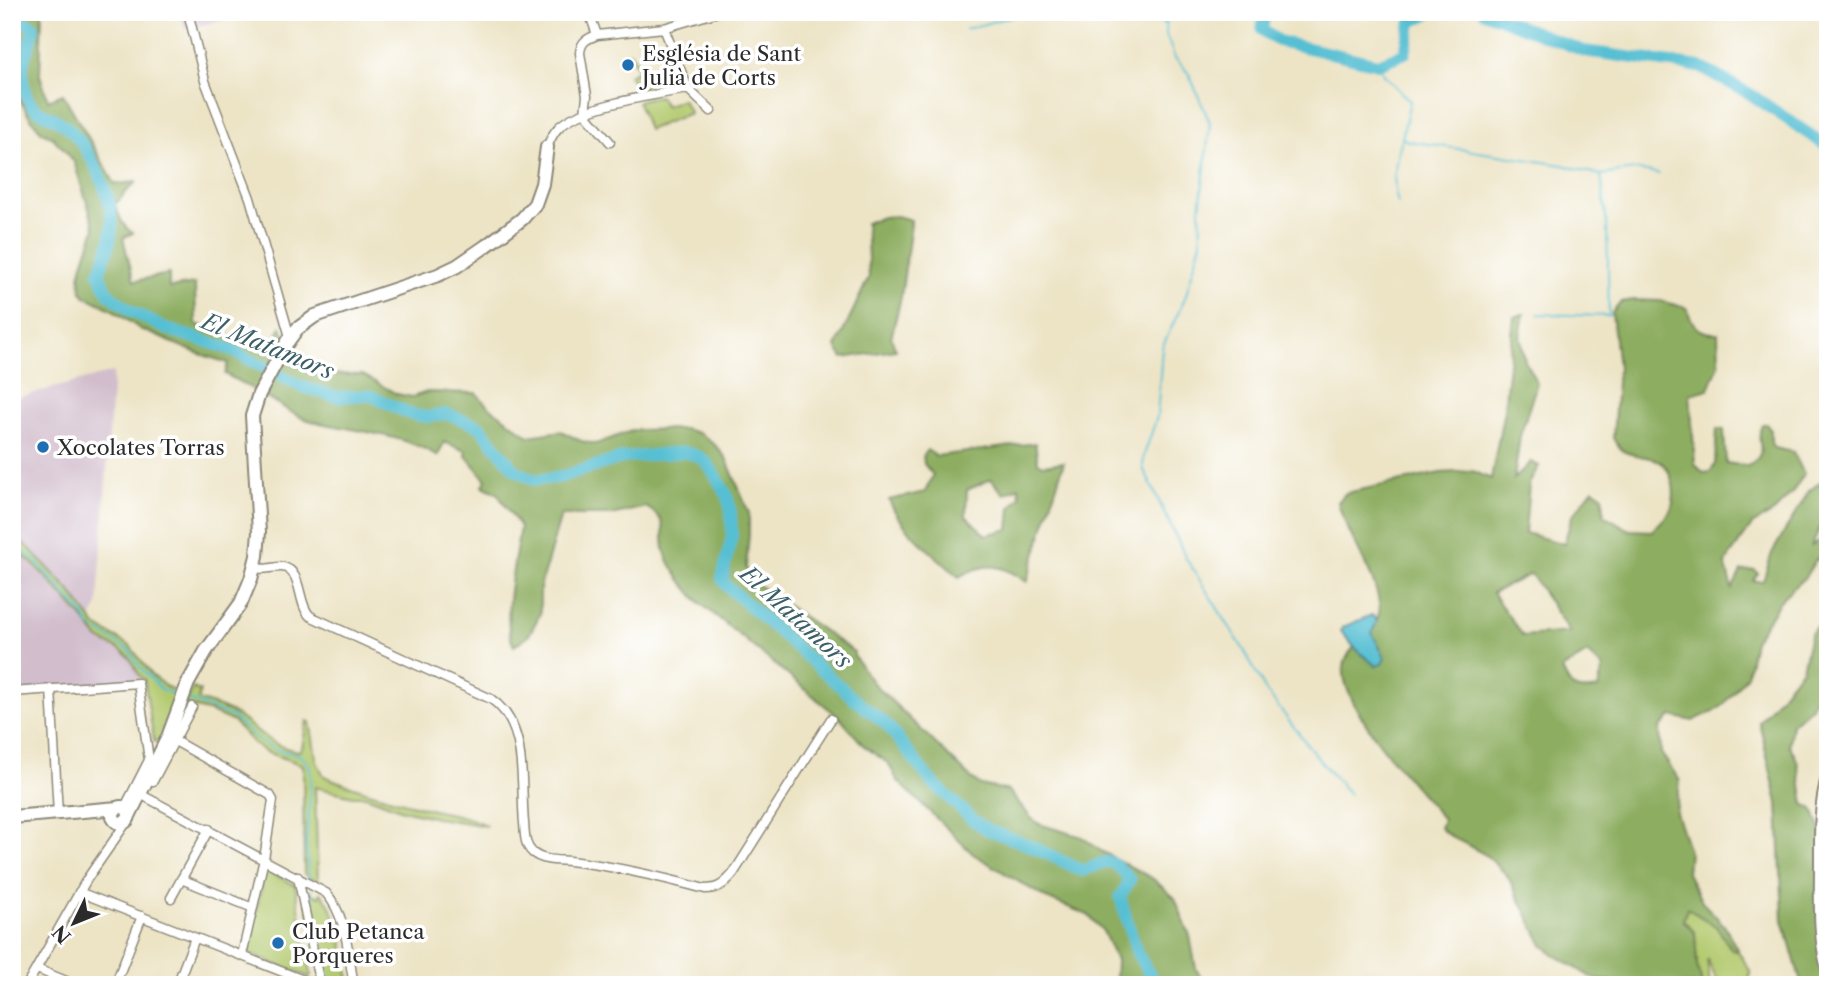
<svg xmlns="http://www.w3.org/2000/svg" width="1840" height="997" viewBox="0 0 1840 997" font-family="'Libre Caslon Text',serif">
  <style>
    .industrial { fill: #d1bdcc }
    .green { fill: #b2c96d; stroke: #6e7a4c; stroke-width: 2 }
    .forest { fill: #8dad60; stroke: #5c6c46; stroke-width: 2; fill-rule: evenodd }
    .water { fill: #56bfd3; stroke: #40757f; stroke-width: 2 }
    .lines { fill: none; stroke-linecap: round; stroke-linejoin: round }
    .stream { stroke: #56bfd3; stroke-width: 2 }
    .river { stroke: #56bfd3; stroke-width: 12 }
    .street-casing { stroke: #8c8878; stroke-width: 11 }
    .secondary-casing { stroke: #8c8878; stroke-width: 16 }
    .street { stroke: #fff; stroke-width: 8 }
    .secondary { stroke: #fff; stroke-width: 12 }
    .poi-dot { fill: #1f6fb2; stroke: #fff; stroke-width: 2.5 }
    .labels { text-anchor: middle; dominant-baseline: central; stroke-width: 7; stroke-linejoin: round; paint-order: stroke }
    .poi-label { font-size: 21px; fill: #2b2b2b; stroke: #fff; text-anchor: start }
    .water-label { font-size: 23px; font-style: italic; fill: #3a5f66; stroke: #fff }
  </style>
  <rect width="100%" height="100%" fill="#fff"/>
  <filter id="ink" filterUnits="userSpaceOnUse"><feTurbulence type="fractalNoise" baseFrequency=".0143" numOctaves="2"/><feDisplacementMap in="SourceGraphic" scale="14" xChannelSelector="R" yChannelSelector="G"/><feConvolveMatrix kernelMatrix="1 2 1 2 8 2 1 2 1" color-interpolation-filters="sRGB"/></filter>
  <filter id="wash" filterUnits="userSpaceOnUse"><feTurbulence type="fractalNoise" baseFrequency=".00686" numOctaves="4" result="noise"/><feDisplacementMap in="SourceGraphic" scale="28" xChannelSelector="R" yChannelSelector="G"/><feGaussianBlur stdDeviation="1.57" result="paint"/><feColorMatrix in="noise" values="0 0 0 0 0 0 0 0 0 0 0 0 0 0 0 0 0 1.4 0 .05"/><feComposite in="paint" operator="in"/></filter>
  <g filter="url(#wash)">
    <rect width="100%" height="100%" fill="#ede4c6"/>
    <path class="industrial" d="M 181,12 L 254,12 L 185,29 Z
      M 113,372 L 98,605 L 91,619 L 81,604 L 35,555 L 12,537 L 12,399 Z
      M 12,548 L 18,551 L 43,576 L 83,618 L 90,629 L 131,659 L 140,677 L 142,677 L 138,683 L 12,692 Z"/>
    <path class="green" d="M 630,52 L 650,80 L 645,83 L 649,94 L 641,95 L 629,75 L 639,70 L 632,59 L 624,56 Z
      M 659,96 L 665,106 L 682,99 L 690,113 L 648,130 L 638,102 L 640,100 Z
      M 12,537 L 28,547 L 70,591 L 96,626 L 130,646 L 152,675 L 165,686 L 179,693 L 160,744 L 154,741 L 144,679 C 135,675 135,661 126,654 C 119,647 107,645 98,638 C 92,632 88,623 82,617 C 65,599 32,558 12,548 Z
      M 193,688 L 200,691 L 198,700 C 211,704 224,708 236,715 C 258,729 271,748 299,751 L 302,748 L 307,721 L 310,722 L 317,762 L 324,776 C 358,790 394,800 429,809 C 449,814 469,816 487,826 L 437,818 L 403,810 L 366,796 L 353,796 L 315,787 L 318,882 L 304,874 L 303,765 L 266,752 L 255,745 L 234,722 L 211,712 L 185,705 Z
      M 267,870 L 295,885 L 311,975 L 309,977 L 250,954 L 248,952 L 265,871 Z
      M 304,890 L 319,897 L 321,893 C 342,917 344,954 350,985 L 323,985 Z
      M 1687,908 L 1717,927 L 1732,950 L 1738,951 L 1750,971 L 1750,985 L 1719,985 L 1707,959 L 1710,985 L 1702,985 L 1697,965 L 1695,933 L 1683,920 Z"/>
    <path class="forest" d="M 12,12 L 42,12 L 40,75 L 48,100 L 63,94 L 115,184 L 137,182 C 128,188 123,197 115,204 C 119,216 122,226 133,233 L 123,238 L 134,281 L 169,274 L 169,288 L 195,284 L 196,324 L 254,345 L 260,340 L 274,341 L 281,327 L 285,336 L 256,391 L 225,374 L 228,363 L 197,353 L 140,329 L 113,310 L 85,296 L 81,291 L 80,273 L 95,228 L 74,162 L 62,147 L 52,137 L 42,132 L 31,119 L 12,87 Z
      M 897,216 L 911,220 L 911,224 L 901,297 L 891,338 L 896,350 L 843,358 L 836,347 L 869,277 L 866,223 L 883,217 Z
      M 1634,300 L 1661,301 L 1687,308 C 1692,326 1699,334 1718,333 L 1719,364 L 1709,389 L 1690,394 L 1695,464 L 1703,473 L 1710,472 L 1715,464 L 1717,429 L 1724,430 L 1726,463 L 1748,466 C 1772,451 1753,445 1762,424 L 1766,424 L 1771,430 L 1771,443 L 1774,448 L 1793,452 L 1804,474 L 1792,493 L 1775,511 L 1752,525 L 1725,563 L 1732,589 L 1741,571 L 1755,570 L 1758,574 L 1753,581 L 1763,581 L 1772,553 L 1809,491 L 1828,476 L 1828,510 L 1811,547 L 1828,534 L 1828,563 L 1817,558 L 1805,577 L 1783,597 L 1754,641 L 1747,675 L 1723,705 L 1718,709 L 1693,721 L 1671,716 L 1660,728 L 1661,753 L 1680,781 L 1676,813 L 1689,851 L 1687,873 L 1702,902 L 1724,925 L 1738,951 L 1732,950 L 1717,927 L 1687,908 L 1683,920 L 1695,933 L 1697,965 L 1702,985 L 1644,985 L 1594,979 L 1555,955 L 1543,945 L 1507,875 L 1486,855 L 1447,834 L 1440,828 L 1443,819 C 1418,789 1339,707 1344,667 C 1345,659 1349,653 1354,647 L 1376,666 L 1380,648 L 1371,633 C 1373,626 1378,620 1379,613 C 1383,583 1345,534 1338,502 L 1346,493 L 1440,473 L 1473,471 L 1491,479 L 1504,410 L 1514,317 L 1524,314 L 1520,336 L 1525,361 L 1537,383 L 1520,436 L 1514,479 L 1531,462 L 1539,466 L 1529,484 L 1525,533 L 1564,544 L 1572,516 L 1593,489 L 1603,496 L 1604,515 L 1630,530 L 1652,531 C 1657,525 1666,518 1670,511 C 1678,494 1673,465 1654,459 C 1635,453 1624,459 1613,438 L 1618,368 L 1612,313 L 1621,302 ZM 1531,574 L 1569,632 L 1523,636 L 1492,593 ZM 1587,653 L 1603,668 L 1598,689 C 1574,693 1571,690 1562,669 Z
      M 285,354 L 325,374 L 363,375 L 397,394 L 412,397 L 427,392 L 476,393 L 487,405 L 529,436 L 561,431 L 581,441 L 596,444 L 634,430 L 685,429 L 701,434 L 716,446 L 726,458 L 749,513 L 749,534 L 746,567 L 748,576 L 754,582 L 854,652 L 854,656 L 873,683 L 972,779 L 981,785 L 1009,791 L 1031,818 L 1039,824 L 1082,837 L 1101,851 L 1152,878 L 1175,898 L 1190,936 L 1196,969 L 1206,985 L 1115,985 L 1116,960 L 1103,931 L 1088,915 L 1046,898 L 973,854 L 897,780 L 889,764 L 864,746 L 840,718 L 699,602 C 687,588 673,573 666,555 C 657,532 674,524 646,507 L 611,515 L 561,515 L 540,587 L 540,614 L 529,635 L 514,646 C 500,621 516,557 520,527 L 497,493 L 483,486 L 486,480 L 466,456 L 466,451 L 444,442 L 438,456 C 400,433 353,431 311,421 C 293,416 279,403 262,395 Z
      M 1035,443 L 1038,462 L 1043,465 L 1064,462 L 1027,582 C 1002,564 986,561 959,577 C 934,554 902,531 889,500 L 925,492 L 933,475 L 924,464 L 923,455 L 927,450 L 936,456 ZM 991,479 L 1004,494 L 1019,487 L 1020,497 L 1011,507 L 1009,529 L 986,535 L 966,516 L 967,490 Z
      M 1828,626 L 1827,670 L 1811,707 L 1792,724 L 1789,744 L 1797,760 L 1804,804 L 1813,809 L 1828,851 L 1828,985 L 1802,985 L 1783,920 L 1778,803 L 1759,722 L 1802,669 L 1810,635 L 1816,627 Z"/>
    <path class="water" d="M 1372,615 L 1377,621 L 1372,633 L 1385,658 L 1382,664 L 1376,666 L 1354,647 L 1341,631 L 1343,627 Z"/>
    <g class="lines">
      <path class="stream" d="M 1111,12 L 1116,24
        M 1140,12 L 1164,24
        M 1165,12 L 1166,35 L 1175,58 L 1189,74 L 1210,123 L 1200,209 L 1201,242 L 1185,298 L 1162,348 L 1157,417 L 1144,455 L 1143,468 L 1187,560 L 1244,650 L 1266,691 L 1321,762 L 1349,794
        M 966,29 L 1027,12
        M 1378,64 L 1385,76 L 1410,101 L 1402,138 L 1408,141 L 1563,165 L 1601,175 L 1634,170 L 1659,174
        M 1398,203 C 1391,180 1395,162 1402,139
        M 1538,314 L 1609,316 L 1607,226 L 1601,175
        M 12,542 L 33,559 L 61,589 L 84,615 L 89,626 L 129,650 L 140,667 L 162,690 L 176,695
        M 189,700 L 233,717 L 258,740 L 276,750 L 300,755 L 309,764 L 311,778 L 306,843 L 309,881
        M 311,890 L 329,985"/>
      <path class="river" d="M 1265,12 L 1262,30 L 1278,41 L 1378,64 L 1405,53 L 1411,22 L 1432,12
        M 1484,12 L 1584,51 L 1700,67 L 1750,94 L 1828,147
        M 12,14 L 34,27 C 33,37 28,47 25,57 C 21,69 23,88 28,99 C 34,113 51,115 62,123 C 88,142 113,195 112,227 C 111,244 105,258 99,273 L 108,293 L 131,311 L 164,328 L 229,349 L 302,387 L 338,397 L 369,395 L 410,414 L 426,417 L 447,414 L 479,426 L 515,470 L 534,480 L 557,478 L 622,458 L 685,452 L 700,457 L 708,464 L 727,495 L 731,512 L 732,536 L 722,579 L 728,587 L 859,703 L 887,725 L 931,781 L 974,821 L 988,830 L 1026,844 L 1083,871 C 1108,861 1110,854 1130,880 L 1120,897 L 1137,953 L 1156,985"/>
    </g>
  </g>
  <g filter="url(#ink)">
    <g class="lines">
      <g class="street-casing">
        <path id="street" d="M 188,12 L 205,81 L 250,198 L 290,337
          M 589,12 L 597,35
          M 688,89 L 711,111
          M 585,113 L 587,96 L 580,53 C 581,42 586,39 597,35 L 664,28 L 718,12
          M 585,113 L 610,142
          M 547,147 C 550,140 553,133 558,128 C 578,106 658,94 688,89 L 664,28
          M 255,568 C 265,571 274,566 283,567 C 303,571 297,604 310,616 L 491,699 C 529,725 520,782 524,823 C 525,834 524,845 533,853 C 543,861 557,860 569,861 C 615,866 661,877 705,889 C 719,889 724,884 733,874 L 831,719
          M 51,689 L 58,814
          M 12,692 L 138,683 L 149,760 L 127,803 L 122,808
          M 168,737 L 270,795 L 273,800 L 264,859 L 242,955
          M 153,781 L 192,707
          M 140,794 L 326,893 C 347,916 348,955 354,985
          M 298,877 L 320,985
          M 181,879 L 253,908
          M 79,892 L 316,985
          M 171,898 L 209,829
          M 37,969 L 76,985
          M 27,985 L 87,879 L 128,820
          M 115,985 L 142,916
          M 177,985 L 195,938"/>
      </g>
      <g class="secondary-casing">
        <path id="secondary" d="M 1828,778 C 1820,807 1821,835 1821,865 C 1821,900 1819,935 1828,969
          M113 815a8 8 0 1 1 16 0a8 8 0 1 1-16 0Z
          M 129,816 L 168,737 L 188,683 L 206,651 L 241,603 L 251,579 L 257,556 L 259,532 L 252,416 L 259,394 L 286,344 L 297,329 L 315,316 L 438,275 L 457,266 L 486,246 L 522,219 L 535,204 L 542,184 L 547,147
          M 12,817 L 118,808"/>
      </g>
      <use href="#street" class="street"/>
      <use href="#secondary" class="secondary"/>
    </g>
  </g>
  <g class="poi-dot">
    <circle cx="628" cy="65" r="7"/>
    <circle cx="43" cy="447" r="7"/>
    <circle cx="278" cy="943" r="7"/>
  </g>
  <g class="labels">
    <g class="poi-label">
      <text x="642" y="53">Església de Sant<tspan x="642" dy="24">Julià de Corts</tspan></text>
      <text x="57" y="447">Xocolates Torras</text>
      <text x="292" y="931">Club Petanca<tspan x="292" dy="24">Porqueres</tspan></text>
    </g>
    <g class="water-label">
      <text transform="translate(268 346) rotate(22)">El Matamors</text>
      <text transform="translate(796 617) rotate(42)">El Matamors</text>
    </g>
  </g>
  <rect width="1840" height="997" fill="none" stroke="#fff" stroke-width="42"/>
  <g transform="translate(74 923) rotate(227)" stroke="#ffffff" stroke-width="5" paint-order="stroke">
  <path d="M0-5L12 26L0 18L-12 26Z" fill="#2b2b2b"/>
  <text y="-10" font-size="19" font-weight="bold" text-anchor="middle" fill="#2b2b2b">N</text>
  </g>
</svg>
